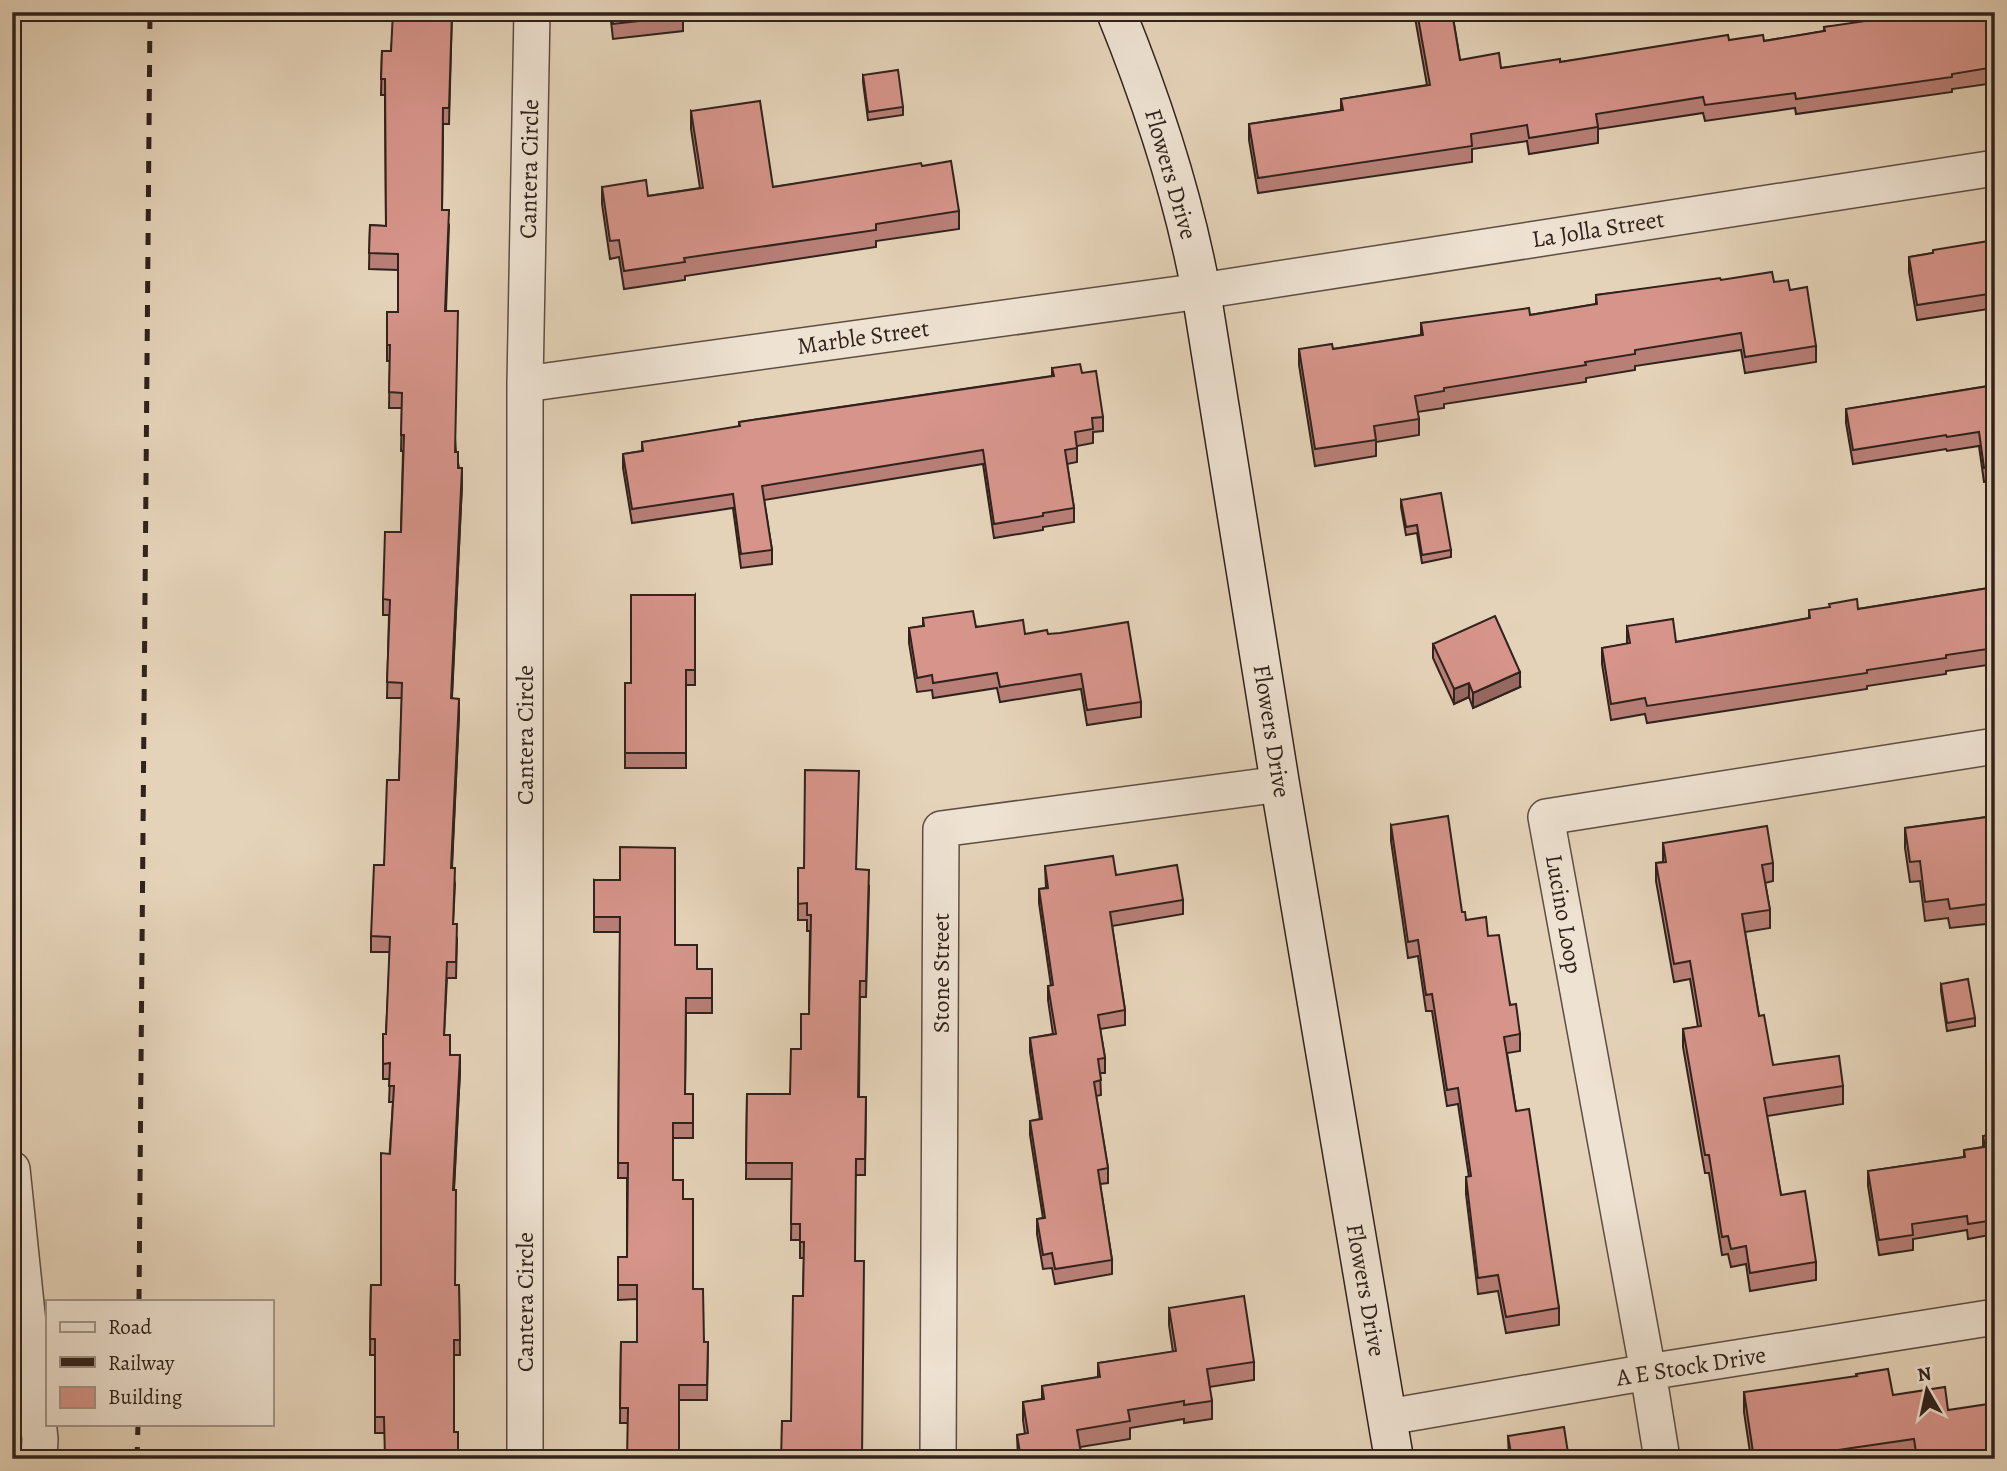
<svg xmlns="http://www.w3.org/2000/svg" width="2007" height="1471" viewBox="0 0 2007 1471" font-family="Alegreya,serif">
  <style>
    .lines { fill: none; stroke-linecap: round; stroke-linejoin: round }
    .street-casing { stroke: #5d4e43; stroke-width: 38 }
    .secondary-casing { stroke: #30221c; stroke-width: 41 }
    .street { stroke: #eee2d2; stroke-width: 35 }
    .secondary { stroke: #eee2d2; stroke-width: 38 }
    .rail { stroke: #30221c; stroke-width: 5; stroke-dasharray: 12 12; stroke-linecap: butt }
    .wall { fill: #b87f77; stroke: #30221c; stroke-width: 2 }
    .shaded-wall { fill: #966861; stroke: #30221c; stroke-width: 2 }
    .building { fill: #d6948a; stroke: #30221c; stroke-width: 2 }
    .labels { text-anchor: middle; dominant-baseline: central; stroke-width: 6; stroke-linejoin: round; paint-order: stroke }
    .street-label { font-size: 24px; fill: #30221c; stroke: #eee2d2 }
  </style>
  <rect width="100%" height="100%" fill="#e5d3b9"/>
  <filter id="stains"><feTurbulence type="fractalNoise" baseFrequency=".00286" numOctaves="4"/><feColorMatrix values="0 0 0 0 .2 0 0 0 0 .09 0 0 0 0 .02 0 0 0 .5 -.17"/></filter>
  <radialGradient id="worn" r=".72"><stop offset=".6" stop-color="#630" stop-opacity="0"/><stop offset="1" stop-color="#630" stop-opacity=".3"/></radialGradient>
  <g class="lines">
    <g class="street-casing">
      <path id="street" d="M 525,384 L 1201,291 L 1995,168
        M 12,1169 L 40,1439 L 39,1459
        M 1388,1417 L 1648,1372 L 1995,1317
        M 525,1459 L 525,384 L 532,12
        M 938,1459 L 941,829 L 1280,784
        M 1662,1459 L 1648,1372 L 1546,817 L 1995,746"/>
    </g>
    <g class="secondary-casing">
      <path id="secondary" d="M 1116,12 C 1153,103 1183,194 1201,291 L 1280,784 L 1394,1459"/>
    </g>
    <use href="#street" class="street"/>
    <use href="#secondary" class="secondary"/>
    <path class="rail" d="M 139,1301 L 150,12
      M 137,1459 L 138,1424"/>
  </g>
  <path class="wall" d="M 452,12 L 449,124 L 443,124 L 442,210 L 449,225 L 446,311 L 456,452 L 462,484 L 452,698 L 459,714 L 452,868 L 455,884 L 453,924 L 457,939 L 456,978 L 447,978 L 444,1035 L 450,1055 L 460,1071 L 454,1190 L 455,1285 L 459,1285 L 460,1355 L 454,1355 L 384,1433 L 375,1433 L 375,1355 L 370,1355 L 371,1285 L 381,1285 L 393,1102 L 389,1102 L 390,1079 L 383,1079 L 383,1034 L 386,1034 L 390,952 L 371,952 L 371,936 L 399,780 L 402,698 L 387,698 L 389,615 L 383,615 L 383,599 L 401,532 L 403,451 L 401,451 L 402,408 L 389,408 L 390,361 L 387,361 L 387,328 L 398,312 L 398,270 L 369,269 L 370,225 L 386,226 L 385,95 L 381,95 L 382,51 L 391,51 L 392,41 Z
    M 610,12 L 683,12 L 683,31 L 613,39 Z
    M 1414,12 L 1452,12 L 1460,60 L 1501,68 L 1560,62 L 1729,40 L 1764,41 L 1824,31 L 1824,27 L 1995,12 L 1995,83 L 1952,89 L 1952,92 L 1796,114 L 1795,108 L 1705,121 L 1703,113 L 1598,129 L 1598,143 L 1529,154 L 1527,141 L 1472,149 L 1472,162 L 1258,193 L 1249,140 L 1249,124 L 1341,110 L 1341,99 L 1427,85 Z
    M 863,75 L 903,107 L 903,115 L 868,120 L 863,82 Z
    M 691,111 L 773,187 L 922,166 L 959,211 L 959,229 L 876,241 L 876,247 L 685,276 L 685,280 L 624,289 L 619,257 L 610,259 L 602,204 L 602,187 L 648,196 L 700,188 L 691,129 Z
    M 1995,240 L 1995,308 L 1917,320 L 1909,272 L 1909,257 L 1933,253 Z
    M 1721,280 L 1774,282 L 1790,290 L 1816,346 L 1816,362 L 1745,373 L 1741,350 L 1635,366 L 1635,370 L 1586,378 L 1586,382 L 1444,404 L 1444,408 L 1417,412 L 1419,419 L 1419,435 L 1376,442 L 1376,456 L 1315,466 L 1299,365 L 1299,349 L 1333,349 L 1421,335 L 1421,323 L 1530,315 L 1596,304 L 1596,295 Z
    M 1052,368 L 1082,373 L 1103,417 L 1103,431 L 1093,432 L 1093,443 L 1077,446 L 1077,462 L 1067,464 L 1074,508 L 1074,522 L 1043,527 L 1043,530 L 994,538 L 983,464 L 764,500 L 772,550 L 772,564 L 741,568 L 733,508 L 632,523 L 623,468 L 623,454 L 642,451 L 642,442 L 739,427 L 739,422 L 1052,376 Z
    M 1995,385 L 1995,481 L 1984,482 L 1979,446 L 1947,451 L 1946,449 L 1853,464 L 1846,423 L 1846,409 Z
    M 1401,500 L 1451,550 L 1451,557 L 1422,563 L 1417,533 L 1406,535 L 1401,507 Z
    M 12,567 L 20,568 L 20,622 L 12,622 Z
    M 1995,587 L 1995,664 L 1946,671 L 1946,674 L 1867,686 L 1867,689 L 1647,723 L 1645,714 L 1611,720 L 1602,664 L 1602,648 L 1627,644 L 1627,626 L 1676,642 L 1809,618 L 1809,610 L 1858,609 Z
    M 695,595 L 695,685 L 686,685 L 686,768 L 625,768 L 625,683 L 631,683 Z
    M 923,618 L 1025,634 L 1048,634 L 1141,702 L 1141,717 L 1087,725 L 1081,689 L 1000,702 L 997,688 L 933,698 L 932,690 L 917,692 L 909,643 L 909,628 L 923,626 Z
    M 1433,644 L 1520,687 L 1473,708 L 1469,697 L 1454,704 L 1433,658 Z
    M 1995,816 L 1995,923 L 1950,928 L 1948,918 L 1925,921 L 1920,881 L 1910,882 L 1905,848 L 1905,828 Z
    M 1391,825 L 1462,912 L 1466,920 L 1488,936 L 1520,1034 L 1520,1051 L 1507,1053 L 1516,1111 L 1559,1308 L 1559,1325 L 1506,1333 L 1498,1291 L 1478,1294 L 1466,1194 L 1466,1177 L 1469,1177 L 1458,1104 L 1447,1106 L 1432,1011 L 1426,1011 L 1418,956 L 1408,958 L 1391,841 Z
    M 1663,843 L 1773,863 L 1773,881 L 1765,883 L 1770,910 L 1770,928 L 1745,932 L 1759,1016 L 1773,1065 L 1843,1086 L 1843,1104 L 1767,1116 L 1781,1195 L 1816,1262 L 1816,1280 L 1750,1291 L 1746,1264 L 1731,1267 L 1728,1254 L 1722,1255 L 1709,1173 L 1705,1173 L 1683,1047 L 1683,1029 L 1698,1027 L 1690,979 L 1674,982 L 1656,881 L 1656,863 L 1663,862 Z
    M 1045,866 L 1116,875 L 1183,900 L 1183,914 L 1112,926 L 1125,1010 L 1125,1025 L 1100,1029 L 1105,1058 L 1105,1073 L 1100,1073 L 1101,1095 L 1096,1096 L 1108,1168 L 1108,1183 L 1100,1184 L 1112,1260 L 1112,1274 L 1055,1284 L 1052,1268 L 1043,1269 L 1037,1234 L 1037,1219 L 1043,1218 L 1030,1135 L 1030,1121 L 1040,1119 L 1030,1052 L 1030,1038 L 1053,1034 L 1048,1000 L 1048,986 L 1051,986 L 1039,903 L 1039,889 L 1046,888 Z
    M 798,868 L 857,869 L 869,886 L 866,997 L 860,997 L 859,1097 L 866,1097 L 865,1175 L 856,1175 L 791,1421 L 803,1296 L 804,1258 L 800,1258 L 800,1240 L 791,1240 L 792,1179 L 746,1179 L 747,1094 L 790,1094 L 809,1014 L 810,931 L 807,931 L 807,920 L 798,920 Z
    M 594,880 L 675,945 L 697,969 L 712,969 L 712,1013 L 686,1013 L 685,1094 L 693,1094 L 693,1138 L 673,1138 L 673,1180 L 683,1199 L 693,1289 L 704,1342 L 708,1342 L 707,1400 L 679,1400 L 628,1423 L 620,1423 L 621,1342 L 637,1342 L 637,1299 L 618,1300 L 618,1257 L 627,1257 L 627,1178 L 618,1178 L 620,932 L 594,932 Z
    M 1941,984 L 1975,1018 L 1975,1026 L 1947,1031 L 1941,991 Z
    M 1995,1134 L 1995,1234 L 1968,1239 L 1967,1230 L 1913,1239 L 1913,1250 L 1879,1255 L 1868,1186 L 1868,1171 L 1964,1157 L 1964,1150 L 1983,1147 L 1983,1136 Z
    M 1169,1308 L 1254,1362 L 1254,1380 L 1209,1387 L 1212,1401 L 1212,1419 L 1184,1423 L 1184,1419 L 1130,1428 L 1130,1439 L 1080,1447 L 1082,1459 L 1018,1459 L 1017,1435 L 1025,1434 L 1023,1420 L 1023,1402 L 1042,1399 L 1042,1386 L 1098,1377 L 1098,1363 L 1173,1352 L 1169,1325 Z
    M 1744,1392 L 1893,1395 L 1948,1410 L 1995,1459 L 1751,1459 L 1744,1412 Z
    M 1508,1436 L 1569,1459 L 1509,1459 Z"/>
  <path class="shaded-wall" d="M 462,468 L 462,484 L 451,714 L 451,698 Z
    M 1520,672 L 1520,687 L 1473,708 L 1473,693 Z
    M 1469,683 L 1469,697 L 1454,704 L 1454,689 Z
    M 459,699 L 459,714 L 451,883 L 451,868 Z
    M 460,1055 L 460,1071 L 453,1205 L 453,1190 Z"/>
  <path class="building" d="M 393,12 L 452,12 L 449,108 L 443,108 L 442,210 L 449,210 L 445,311 L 458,311 L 455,452 L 458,452 L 458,468 L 462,468 L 451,698 L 459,699 L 451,868 L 455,868 L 453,924 L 457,924 L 456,962 L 447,962 L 444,1035 L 450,1035 L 450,1055 L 460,1055 L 453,1190 L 456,1190 L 455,1285 L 459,1285 L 460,1340 L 454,1340 L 454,1432 L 458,1432 L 458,1459 L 385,1459 L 384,1417 L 375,1417 L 375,1339 L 370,1339 L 371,1285 L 381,1285 L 381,1153 L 390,1154 L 394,1086 L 389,1086 L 390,1063 L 383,1064 L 383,1034 L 386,1034 L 390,937 L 371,936 L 374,865 L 384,865 L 387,780 L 399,780 L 402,683 L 387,682 L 390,600 L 383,599 L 385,532 L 401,532 L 404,435 L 401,435 L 402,393 L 389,392 L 390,345 L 387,345 L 387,312 L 398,312 L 398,254 L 369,253 L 370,225 L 386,226 L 385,79 L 381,79 L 382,51 L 391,51 Z
    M 611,12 L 683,12 L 683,16 L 613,24 Z
    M 1417,12 L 1452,12 L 1460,60 L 1499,53 L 1501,68 L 1560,59 L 1560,62 L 1728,35 L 1729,40 L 1763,35 L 1764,41 L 1825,31 L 1824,27 L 1926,12 L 1942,12 L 1943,17 L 1972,12 L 1995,12 L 1995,67 L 1952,74 L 1952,77 L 1796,99 L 1795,93 L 1705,105 L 1703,97 L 1596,114 L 1598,127 L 1529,138 L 1527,125 L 1471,134 L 1472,146 L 1258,178 L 1249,124 L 1343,110 L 1341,99 L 1430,85 Z
    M 898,70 L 903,107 L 868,112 L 863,75 Z
    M 760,101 L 773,187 L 921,163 L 922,166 L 951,161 L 959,211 L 876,224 L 876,230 L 684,258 L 685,262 L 624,271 L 619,240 L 610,241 L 602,187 L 646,180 L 648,196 L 703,188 L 691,111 Z
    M 1995,240 L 1995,293 L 1917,305 L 1909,257 L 1933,253 L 1933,250 Z
    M 1772,272 L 1774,282 L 1788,280 L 1790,290 L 1807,287 L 1816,346 L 1745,357 L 1741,333 L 1635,350 L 1635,354 L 1585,362 L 1586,365 L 1444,388 L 1444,391 L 1415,396 L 1419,419 L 1374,426 L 1376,440 L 1315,449 L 1299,349 L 1332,344 L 1333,349 L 1423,335 L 1421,323 L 1529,308 L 1530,315 L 1597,304 L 1596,295 L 1720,278 L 1721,280 Z
    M 1080,364 L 1082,373 L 1096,371 L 1103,417 L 1092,418 L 1093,429 L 1075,432 L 1077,448 L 1065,450 L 1074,508 L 1043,513 L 1043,516 L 994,524 L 983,450 L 762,486 L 772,550 L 741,554 L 733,494 L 632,509 L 623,454 L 643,451 L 642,442 L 740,426 L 739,422 L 1054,376 L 1052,368 Z
    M 1995,385 L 1995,467 L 1984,468 L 1979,432 L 1947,437 L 1946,435 L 1853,450 L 1846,409 Z
    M 1441,493 L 1451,550 L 1422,555 L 1417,525 L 1406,527 L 1401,500 Z
    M 12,567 L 20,568 L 20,614 L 12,614 Z
    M 1995,587 L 1995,648 L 1946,655 L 1946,658 L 1867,670 L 1867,673 L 1647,706 L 1645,698 L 1611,704 L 1602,648 L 1630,643 L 1627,626 L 1673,619 L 1676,642 L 1810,618 L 1809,610 L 1830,607 L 1829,604 L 1857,599 L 1858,609 Z
    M 631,595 L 695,595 L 695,670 L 686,670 L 686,753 L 625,753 L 625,683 L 631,683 Z
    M 973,611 L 976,627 L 1023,620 L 1025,634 L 1047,630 L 1048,634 L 1060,633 L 1128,622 L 1141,702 L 1087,710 L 1081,674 L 1000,687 L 997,673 L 933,683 L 932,675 L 917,678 L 909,628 L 924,626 L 923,618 Z
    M 1495,616 L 1520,672 L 1473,693 L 1469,683 L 1454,689 L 1433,644 Z
    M 805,770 L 859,771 L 856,869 L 869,870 L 866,981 L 860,981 L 858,1097 L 866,1097 L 865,1159 L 856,1159 L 855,1261 L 864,1261 L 862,1459 L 781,1459 L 782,1421 L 791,1421 L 793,1296 L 803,1296 L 804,1242 L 800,1242 L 800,1224 L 791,1224 L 792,1163 L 746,1163 L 747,1094 L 790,1094 L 791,1049 L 801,1049 L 801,1014 L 809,1014 L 811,915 L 807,915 L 807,903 L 798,904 L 798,868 L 804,868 Z
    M 1448,816 L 1462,912 L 1465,912 L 1466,920 L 1486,917 L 1488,936 L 1499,935 L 1510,1005 L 1516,1004 L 1520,1034 L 1504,1037 L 1516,1111 L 1529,1109 L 1559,1308 L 1506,1317 L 1498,1275 L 1478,1278 L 1466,1177 L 1471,1176 L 1458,1088 L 1447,1090 L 1432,994 L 1426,995 L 1418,940 L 1408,942 L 1391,825 Z
    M 1995,816 L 1995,903 L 1950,909 L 1948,899 L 1925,902 L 1920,861 L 1910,862 L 1905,828 Z
    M 1767,826 L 1773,863 L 1762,865 L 1770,910 L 1742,914 L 1759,1016 L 1764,1015 L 1773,1065 L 1839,1056 L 1843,1086 L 1764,1098 L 1781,1195 L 1805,1191 L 1816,1262 L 1750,1273 L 1746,1246 L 1731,1249 L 1728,1236 L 1722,1237 L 1709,1155 L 1705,1155 L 1683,1029 L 1701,1026 L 1690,961 L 1674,964 L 1656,863 L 1666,862 L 1663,843 Z
    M 620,847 L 675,848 L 675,945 L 697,945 L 697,969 L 712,969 L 712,998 L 686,998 L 685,1094 L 693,1094 L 693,1123 L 673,1123 L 673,1180 L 683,1180 L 683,1199 L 693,1199 L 693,1289 L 703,1289 L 704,1342 L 708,1342 L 707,1385 L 679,1385 L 679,1459 L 627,1459 L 628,1408 L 620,1408 L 621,1342 L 637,1342 L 637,1285 L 618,1285 L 618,1257 L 627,1257 L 628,1163 L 618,1163 L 620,917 L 594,917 L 594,880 L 620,880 Z
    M 1113,856 L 1116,875 L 1177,865 L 1183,900 L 1110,912 L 1125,1010 L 1098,1015 L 1105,1058 L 1098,1059 L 1101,1080 L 1094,1082 L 1108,1168 L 1098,1170 L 1112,1260 L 1055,1269 L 1052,1253 L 1043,1255 L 1037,1219 L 1045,1218 L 1030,1121 L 1042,1119 L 1030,1038 L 1056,1034 L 1048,986 L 1053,985 L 1039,889 L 1048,888 L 1045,866 Z
    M 1968,979 L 1975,1018 L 1947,1023 L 1941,984 Z
    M 1995,1134 L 1995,1220 L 1968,1224 L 1967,1216 L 1912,1224 L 1913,1235 L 1879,1240 L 1868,1171 L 1965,1157 L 1964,1150 L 1985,1147 L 1983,1136 Z
    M 1244,1296 L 1254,1362 L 1207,1369 L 1212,1401 L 1184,1405 L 1184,1401 L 1128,1410 L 1130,1421 L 1077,1430 L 1082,1459 L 1021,1459 L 1017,1435 L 1028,1433 L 1023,1402 L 1044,1399 L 1042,1386 L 1100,1377 L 1098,1363 L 1176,1351 L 1169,1308 Z
    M 1888,1369 L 1893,1395 L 1945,1387 L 1948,1410 L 1995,1403 L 1995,1459 L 1917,1459 L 1914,1439 L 1817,1453 L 1818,1459 L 1754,1459 L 1744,1392 L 1857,1376 L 1856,1374 Z
    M 1564,1427 L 1569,1459 L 1512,1459 L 1508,1436 Z"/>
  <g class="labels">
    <g class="street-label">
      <text transform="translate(529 169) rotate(-89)">Cantera Circle</text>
      <text transform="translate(1171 174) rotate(74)">Flowers Drive</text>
      <text transform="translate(1598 229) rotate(-9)">La Jolla Street</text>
      <text transform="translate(863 337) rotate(-8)">Marble Street</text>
      <text transform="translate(1272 731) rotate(81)">Flowers Drive</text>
      <text transform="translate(525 735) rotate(-90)">Cantera Circle</text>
      <text transform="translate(1564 914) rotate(80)">Lucino Loop</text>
      <text transform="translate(941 973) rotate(-90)">Stone Street</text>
      <text transform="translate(1366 1290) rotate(80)">Flowers Drive</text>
      <text transform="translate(525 1302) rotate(-90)">Cantera Circle</text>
      <text transform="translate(1691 1366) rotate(-9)">A E Stock Drive</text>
    </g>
  </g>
  <rect width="2007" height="1471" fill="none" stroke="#e5d3b9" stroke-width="42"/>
  <rect x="14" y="14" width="1979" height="1443" fill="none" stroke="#30221c" stroke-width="3.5"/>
  <rect x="21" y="21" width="1965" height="1429" fill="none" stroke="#30221c" stroke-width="2"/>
  <rect x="46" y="1300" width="228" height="126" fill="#eee2d2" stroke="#a29589" stroke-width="2"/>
  <rect x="60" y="1322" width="35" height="10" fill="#eee2d2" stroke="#a29589" stroke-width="2"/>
  <text x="108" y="1334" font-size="21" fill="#30221c">Road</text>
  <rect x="60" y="1357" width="35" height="10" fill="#30221c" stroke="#a29589" stroke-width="2"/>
  <text x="108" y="1370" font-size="21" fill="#30221c">Railway</text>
  <rect x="60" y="1387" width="35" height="21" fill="#d6948a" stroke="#a29589" stroke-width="2"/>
  <text x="108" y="1404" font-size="21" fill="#30221c">Building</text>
  <g transform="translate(1927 1390) rotate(351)" stroke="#eee2d2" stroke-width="5" paint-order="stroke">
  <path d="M0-5L12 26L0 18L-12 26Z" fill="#30221c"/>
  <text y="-10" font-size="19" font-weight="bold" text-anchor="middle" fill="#30221c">N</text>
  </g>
  <rect width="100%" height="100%" filter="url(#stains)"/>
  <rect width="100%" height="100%" fill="url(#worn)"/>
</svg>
